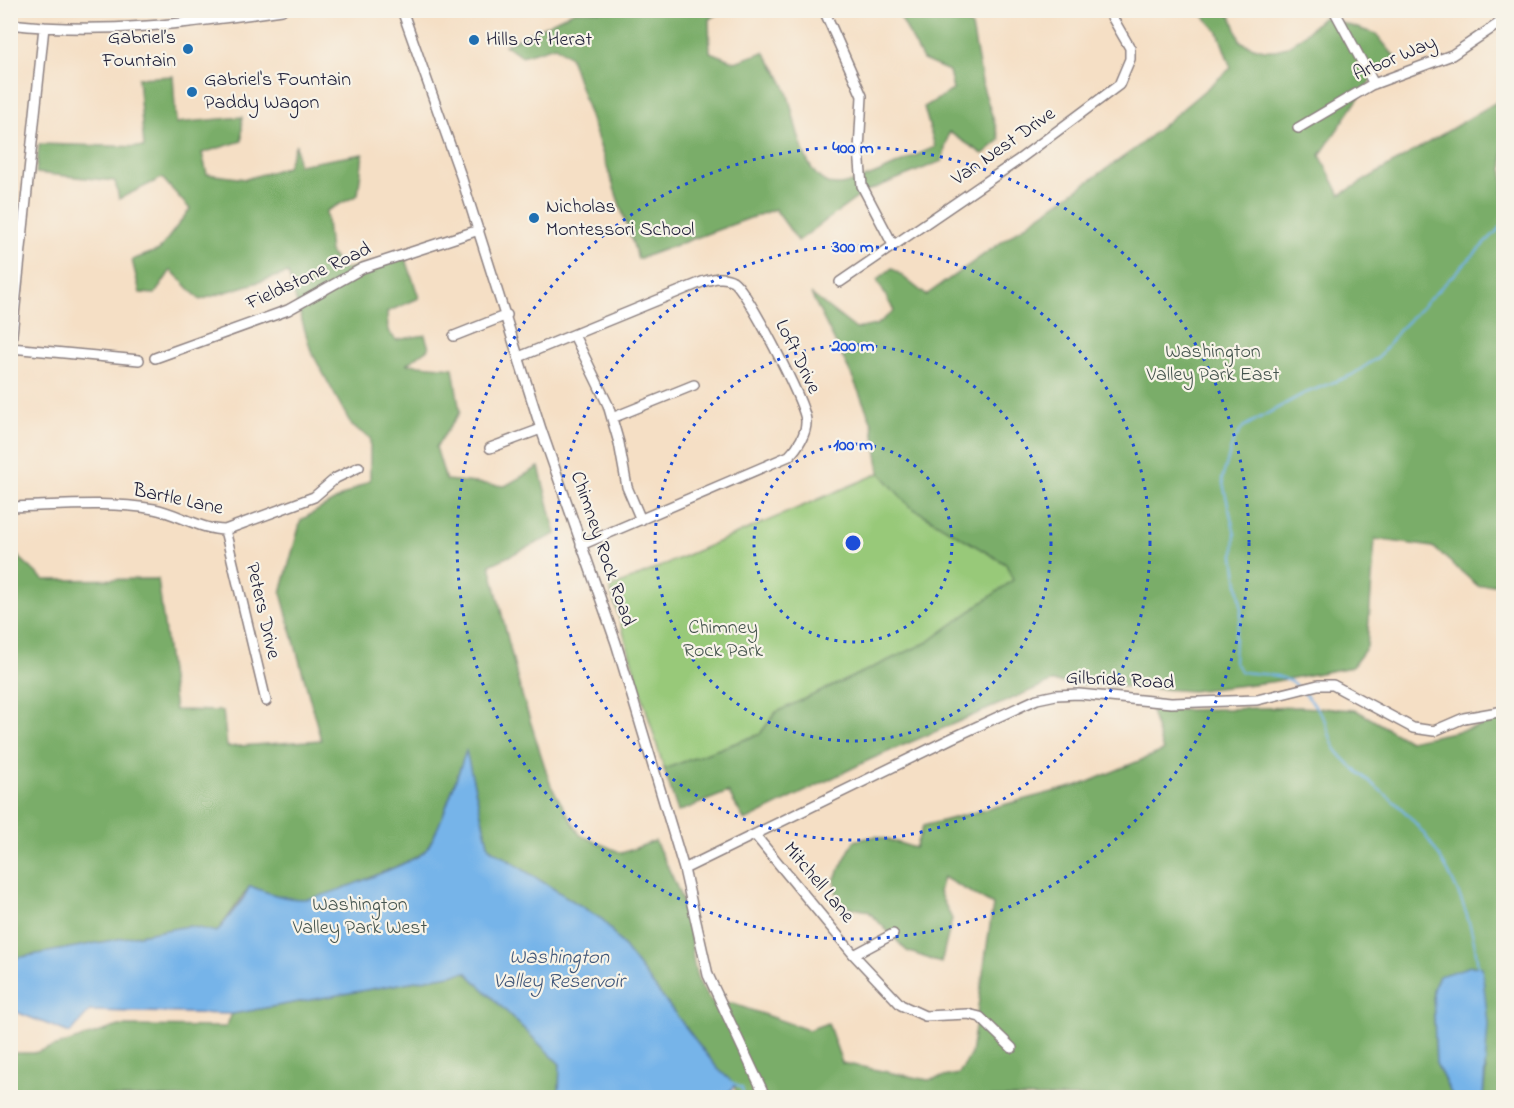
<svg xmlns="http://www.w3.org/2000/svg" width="1514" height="1108" viewBox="0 0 1514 1108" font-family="'Indie Flower',sans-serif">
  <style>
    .green { fill: #98c979; stroke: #5d765a; stroke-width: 1.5 }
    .forest { fill: #7aad69; stroke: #4e6852; stroke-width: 1.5 }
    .water { fill: #76b4e9; stroke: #4c6b92; stroke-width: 1.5 }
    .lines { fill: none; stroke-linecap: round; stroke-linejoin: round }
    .stream { stroke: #76b4e9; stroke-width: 2 }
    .minor-casing { stroke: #8c8080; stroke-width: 12 }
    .minor { stroke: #fff; stroke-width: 9 }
    .ring { fill: none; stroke: #1d4ed8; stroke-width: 3; stroke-dasharray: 3 6 }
    .poi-dot { fill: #1f6fb2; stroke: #f7f3e8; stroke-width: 2 }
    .labels { text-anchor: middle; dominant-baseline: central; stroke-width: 4.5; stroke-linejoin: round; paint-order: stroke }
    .poi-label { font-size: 20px; fill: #22223b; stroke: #f7f3e8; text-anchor: start }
    .street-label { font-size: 20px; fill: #22223b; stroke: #f7f3e8 }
    .park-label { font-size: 20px; fill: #45544e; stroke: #f7f3e8 }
    .water-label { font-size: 21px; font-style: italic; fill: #3f5578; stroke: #f7f3e8 }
    .centre { fill: #1d4ed8; stroke: #f7f3e8; stroke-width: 3 }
    .ring-label { font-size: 18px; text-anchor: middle; font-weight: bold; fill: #1d4ed8; stroke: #f7f3e8; stroke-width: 4.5; stroke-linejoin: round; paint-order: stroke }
  </style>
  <rect width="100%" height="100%" fill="#f7f3e8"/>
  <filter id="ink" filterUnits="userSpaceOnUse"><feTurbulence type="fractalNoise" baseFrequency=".0167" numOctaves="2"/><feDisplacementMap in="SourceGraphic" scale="12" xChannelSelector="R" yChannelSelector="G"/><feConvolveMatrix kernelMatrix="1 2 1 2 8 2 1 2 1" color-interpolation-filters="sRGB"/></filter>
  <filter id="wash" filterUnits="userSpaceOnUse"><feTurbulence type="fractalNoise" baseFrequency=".008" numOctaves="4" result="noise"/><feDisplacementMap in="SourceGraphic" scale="24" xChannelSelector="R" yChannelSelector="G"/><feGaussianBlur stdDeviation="1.35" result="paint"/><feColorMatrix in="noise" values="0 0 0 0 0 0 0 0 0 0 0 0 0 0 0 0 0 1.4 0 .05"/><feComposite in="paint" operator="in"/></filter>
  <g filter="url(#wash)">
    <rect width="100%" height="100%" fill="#f5dfc5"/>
    <path class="green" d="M 880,473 L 909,506 L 1006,564 L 1013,580 L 928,642 L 776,712 L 760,734 L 664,769 L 610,588 Z"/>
    <path class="forest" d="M 575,11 L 723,11 L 709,19 L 710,52 L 735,62 L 764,52 C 773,65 782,77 787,92 C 796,118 803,195 845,184 C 875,177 906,159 935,147 L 924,107 L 953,90 L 949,71 L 923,60 L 897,11 L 949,11 L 972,27 L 983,87 L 1000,140 L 983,154 L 949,132 L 942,161 L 865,192 L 798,241 L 775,209 L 638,259 L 570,57 L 555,46 L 522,56 L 505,45 Z
      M 1199,11 L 1225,11 L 1232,18 L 1240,41 C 1279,63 1295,43 1323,17 L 1376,34 L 1395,57 L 1375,74 L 1320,155 L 1340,195 L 1503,98 L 1503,583 L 1478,586 L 1433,547 L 1375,539 L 1367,647 L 1352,667 L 1271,682 L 1192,691 L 1051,682 L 869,760 L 745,821 L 728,792 L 678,812 L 664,769 L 760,734 L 776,712 L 928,642 L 1013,580 L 1006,564 L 909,506 L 880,473 L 872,423 L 852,376 L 811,294 L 856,329 L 876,325 L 894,311 L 877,280 L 892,268 L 926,295 L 1136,148 L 1231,68 L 1218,32 Z
      M 173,76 L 176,123 L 242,117 L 242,141 L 202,153 L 207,174 L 246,179 L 287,167 L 296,144 L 298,165 L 363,154 L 358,195 L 326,211 L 330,252 L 342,270 L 405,256 L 419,298 L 387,312 L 388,331 L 396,340 L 425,335 L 429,348 L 407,364 L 453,368 L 460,412 L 436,447 L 446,480 L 505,486 L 539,467 L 556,534 L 490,565 L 520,689 L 551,786 L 580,835 L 622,853 L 655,841 C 667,865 679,888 686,914 C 697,950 685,972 714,1004 L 731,1003 L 808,1030 L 828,1023 L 842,1063 L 928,1080 L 959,1074 L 971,1054 L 993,905 L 943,877 L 939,892 L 952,919 L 941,963 L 907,951 L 868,911 L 839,905 L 834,880 L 854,841 L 876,836 L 915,848 L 923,826 L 1083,784 L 1163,751 L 1151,711 L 1300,707 L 1356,710 L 1409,741 L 1478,727 L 1503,718 L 1503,1097 L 1483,1097 L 1486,1070 L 1433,989 L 1436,1063 L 1453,1097 L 736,1097 L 735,1085 L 717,1068 L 603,920 L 489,848 L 466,753 C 452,785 445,820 426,850 C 420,859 327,896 312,899 C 293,902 267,894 250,886 L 217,932 L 188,926 L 11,959 L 10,549 L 44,580 L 158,579 L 175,710 L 223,711 L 227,747 L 321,740 L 281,593 L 301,520 L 370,480 L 370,438 L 352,426 L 311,351 L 288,273 L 200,300 L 171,270 L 155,294 L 140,293 L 132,260 L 159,250 L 190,209 L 162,178 L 119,199 L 115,181 L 36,173 L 39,144 L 144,147 L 138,78 Z
      M 466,972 L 560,1064 L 559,1097 L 11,1097 L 10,1053 L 34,1053 L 119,1026 L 226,1027 L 232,1014 Z"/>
    <path class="water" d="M 466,751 L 489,848 L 603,920 L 717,1068 L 735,1085 L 725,1097 L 559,1097 L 560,1064 L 466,972 L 232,1014 L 90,1011 L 70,1033 L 11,1010 L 11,959 L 188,926 L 217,932 L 243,899 L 250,886 C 267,893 293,902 312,898 C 329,895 411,863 423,853 C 436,843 459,770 466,751 Z
      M 1471,966 L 1482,967 L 1488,1024 L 1483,1097 L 1453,1097 L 1436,1063 L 1433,989 L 1439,976 Z"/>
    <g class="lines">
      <path class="stream" d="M 1299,688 C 1284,672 1262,675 1242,672 L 1234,662 L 1235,635 L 1241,618 L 1241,605 L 1234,556 L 1235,534 L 1222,479 L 1233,442 L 1243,427 L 1303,394 L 1352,375 L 1380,356 L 1398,331 L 1504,224
        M 1303,692 C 1312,701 1319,710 1325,721 C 1329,731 1331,743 1337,751 C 1354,772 1379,788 1399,806 C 1442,847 1473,910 1478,969
        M 728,1080 L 742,1088 L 744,1098"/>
    </g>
  </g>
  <g filter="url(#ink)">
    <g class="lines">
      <g class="minor-casing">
        <path id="minor" d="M 402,10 L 461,176 L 541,429 L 616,643 L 684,869 L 708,975 L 766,1098
          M 824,10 L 862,96 L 859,150 L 862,186 L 893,245
          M 1334,10 L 1374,84
          M 10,24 C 102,35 192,23 282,10
          M 1298,128 L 1371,85 L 1452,55 L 1504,20
          M 840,282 L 1017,161 L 1119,85 L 1130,59 L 1130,48 L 1108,10
          M 574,335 L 608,405 L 619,443 L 627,487 L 641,520
          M 454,336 L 507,315
          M 11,348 L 139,360
          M 10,354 L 44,27
          M 519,357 L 702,282 C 712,279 723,275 733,281 C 747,290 804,401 806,420 C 807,433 798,447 789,456 L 581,545
          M 155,358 L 288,310 L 363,268 L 479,230
          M 612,418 L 694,385
          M 490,448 L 541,429
          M 10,507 C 58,506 107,501 154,509 C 177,513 201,530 225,530 L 314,497 L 336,478 L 359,467
          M 225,530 L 266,701
          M 755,835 L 854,955 L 901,1005 L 925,1016 L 968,1014 L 980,1017 L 1012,1048
          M 684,869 L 950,739 L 1037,699 L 1056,695 L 1079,694 L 1171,703 L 1257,700 L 1318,685 L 1333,685 L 1413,728 L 1434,731 L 1464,718 L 1504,711
          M 854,955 L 893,934"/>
      </g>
      <use href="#minor" class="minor"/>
    </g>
  </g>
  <g class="ring">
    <circle cx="853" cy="543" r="99"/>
    <circle cx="853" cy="543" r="198"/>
    <circle cx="853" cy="543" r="297"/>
    <circle cx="853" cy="543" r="396"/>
  </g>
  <g class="poi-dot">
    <circle cx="474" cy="40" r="6"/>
    <circle cx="188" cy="49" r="6"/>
    <circle cx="192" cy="92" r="6"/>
    <circle cx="534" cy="218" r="6"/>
  </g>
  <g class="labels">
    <g class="poi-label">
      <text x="176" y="38" text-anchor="end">Gabriel’s<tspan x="176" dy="23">Fountain</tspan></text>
      <text x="486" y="40">Hills of Herat</text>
      <text x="204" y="80">Gabriel's Fountain<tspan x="204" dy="23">Paddy Wagon</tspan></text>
      <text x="546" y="207">Nicholas<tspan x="546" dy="23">Montessori School</tspan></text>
    </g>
    <g class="street-label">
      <text transform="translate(1395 59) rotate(-23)">Arbor Way</text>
      <text transform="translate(1004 147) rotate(-35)">Van Nest Drive</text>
      <text transform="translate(309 277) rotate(-25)">Fieldstone Road</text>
      <text transform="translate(797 357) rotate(64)">Loft Drive</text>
      <text transform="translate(178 500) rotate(12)">Bartle Lane</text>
      <text transform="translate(602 549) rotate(71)">Chimney Rock Road</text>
      <text transform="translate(262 611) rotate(77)">Peters Drive</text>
      <text transform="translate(1120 681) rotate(3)">Gilbride Road</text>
      <text transform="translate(818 883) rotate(50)">Mitchell Lane</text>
    </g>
    <g class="park-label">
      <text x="1213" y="352">Washington<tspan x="1213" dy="23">Valley Park East</tspan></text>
      <text x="723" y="628">Chimney<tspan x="723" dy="23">Rock Park</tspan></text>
      <text x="360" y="905">Washington<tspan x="360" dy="23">Valley Park West</tspan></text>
    </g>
    <g class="water-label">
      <text x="559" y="958">Washington<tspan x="559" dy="24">Valley Reservoir</tspan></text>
    </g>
  </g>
  <circle cx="853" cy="543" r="9" class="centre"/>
  <g class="ring-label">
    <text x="853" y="153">400 m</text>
    <text x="853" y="252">300 m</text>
    <text x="853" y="351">200 m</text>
    <text x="853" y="450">100 m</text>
  </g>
  <rect width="1514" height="1108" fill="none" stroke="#f7f3e8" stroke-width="36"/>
</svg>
